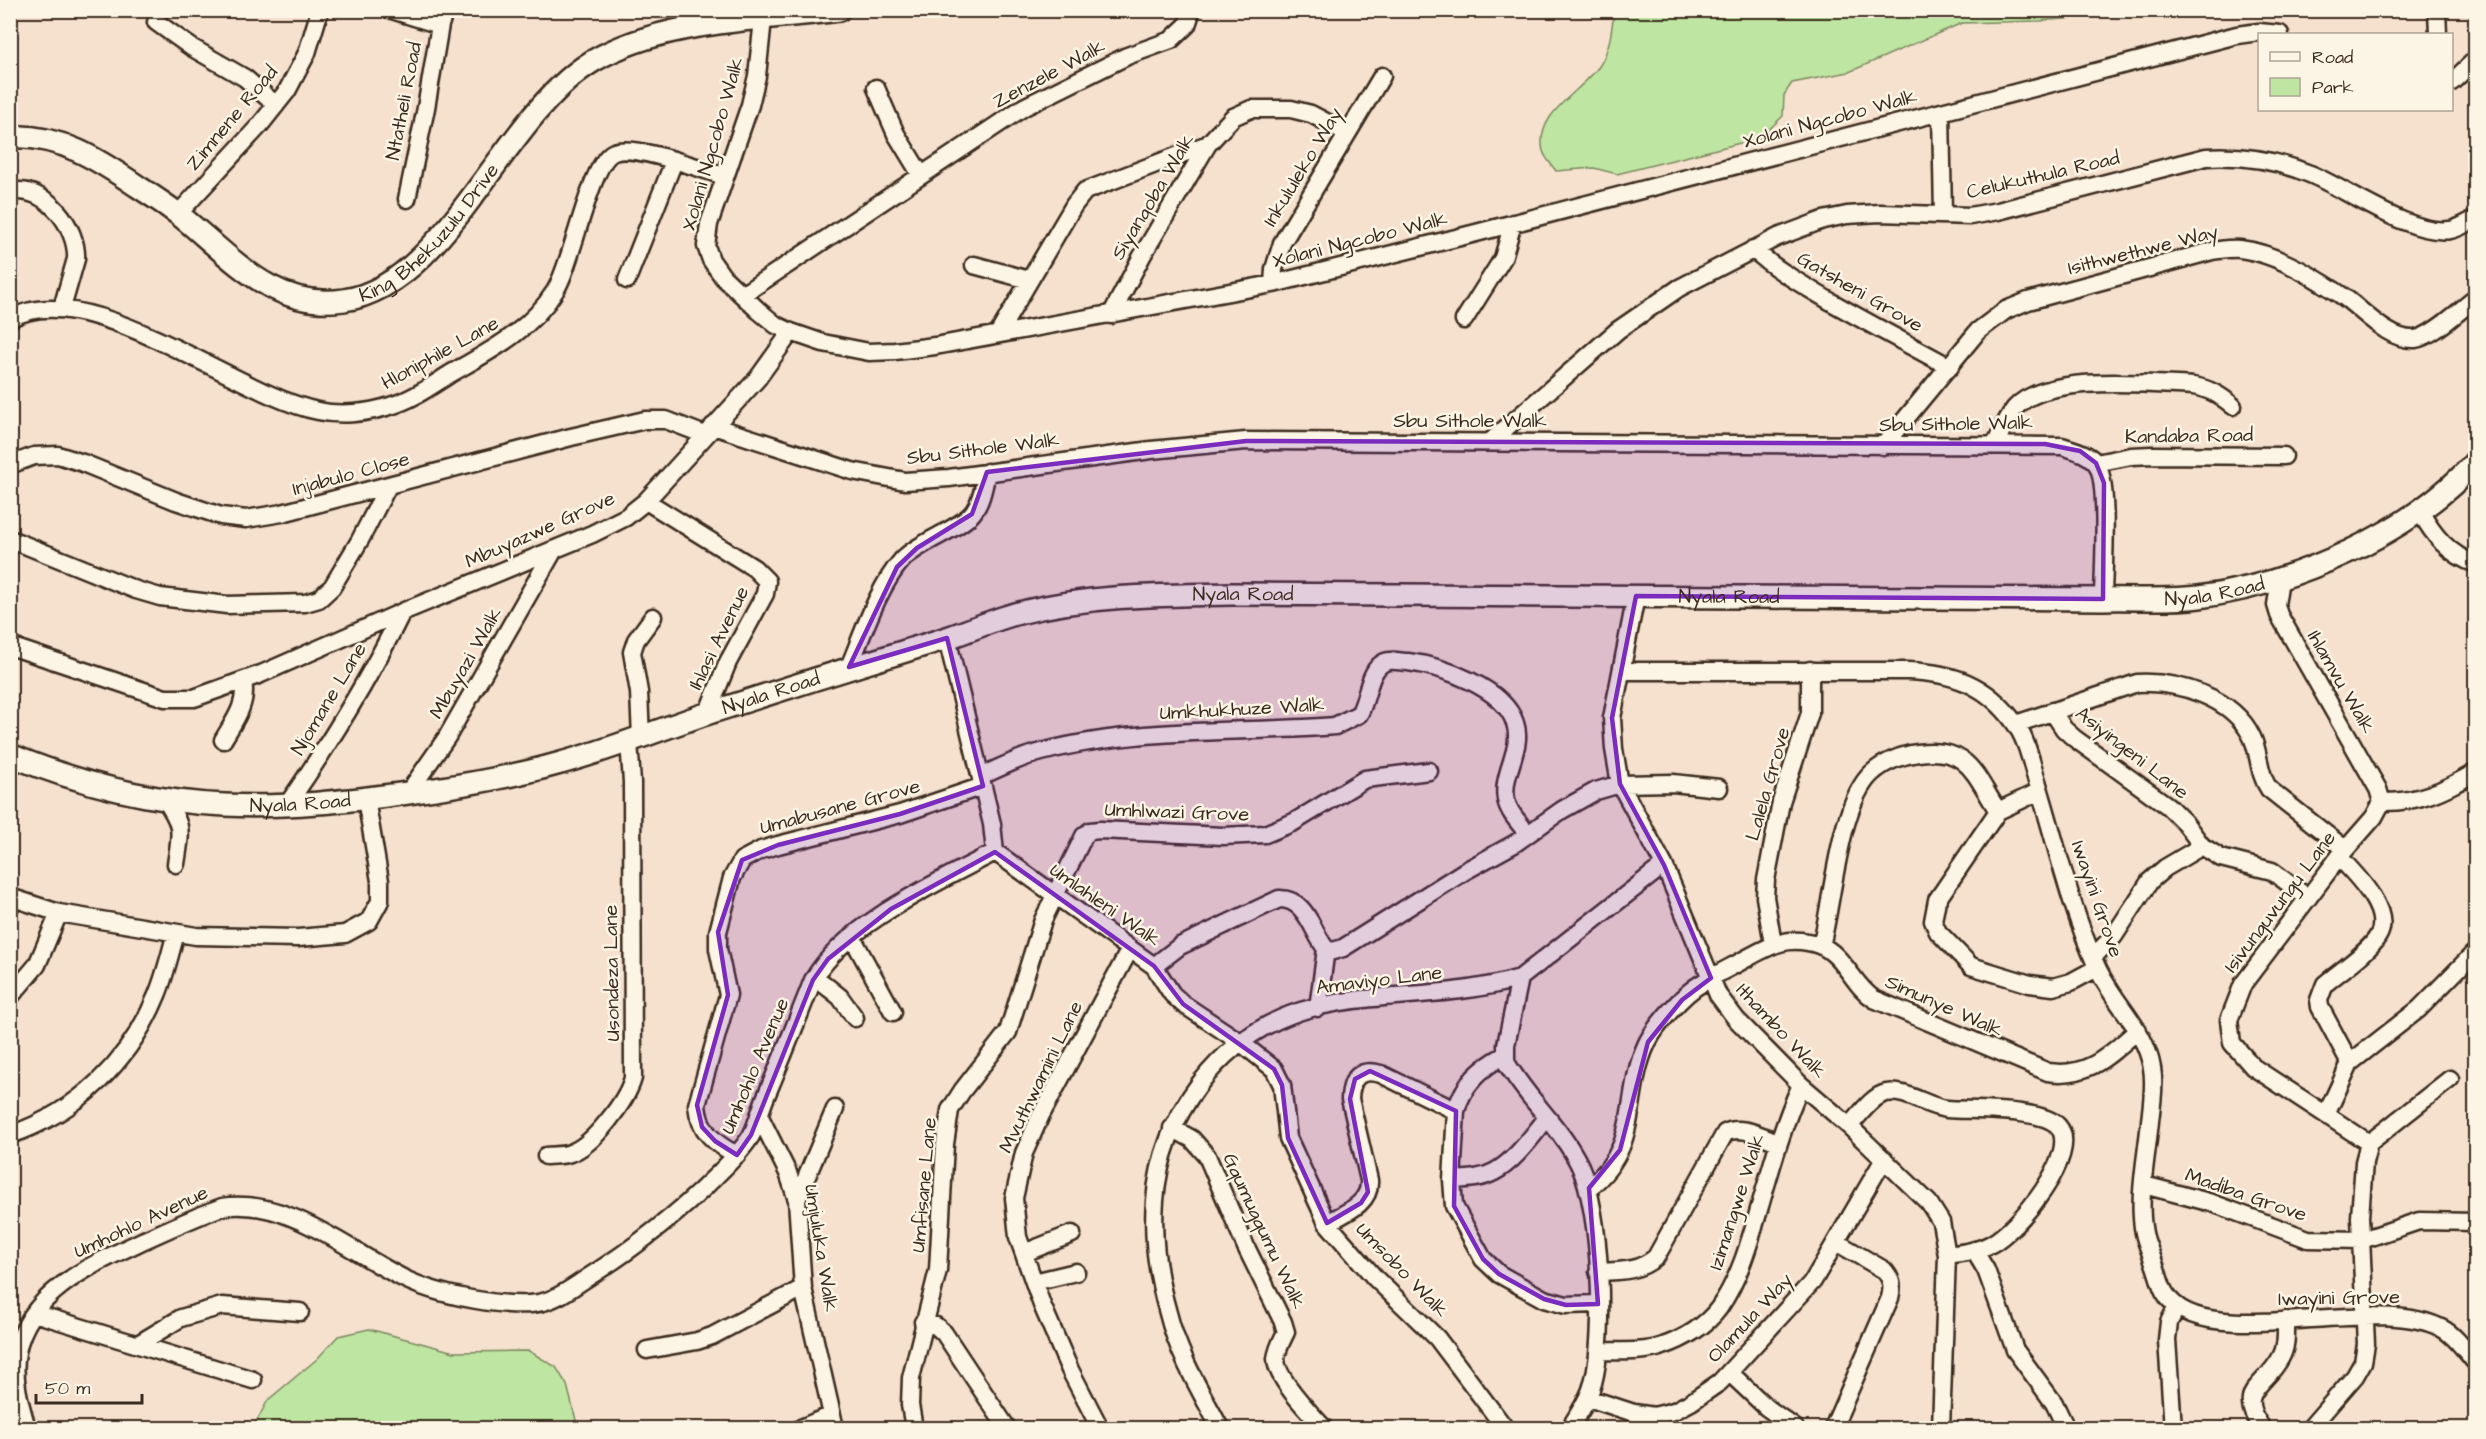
<svg xmlns="http://www.w3.org/2000/svg" width="2486" height="1439" viewBox="0 0 2486 1439" font-family="'Architects Daughter',sans-serif">
  <style>
    .green { fill: #bee5a1; stroke: #7c8860; stroke-width: 1.5 }
    .lines { fill: none; stroke-linecap: round; stroke-linejoin: round }
    .minor-casing { stroke: #3b2a1e; stroke-width: 21 }
    .tertiary-casing { stroke: #3b2a1e; stroke-width: 26 }
    .minor { stroke: #fcf5e5; stroke-width: 16 }
    .tertiary { stroke: #fcf5e5; stroke-width: 21 }
    .marked { fill: #7b2cbf; fill-opacity: 0.2; stroke: #7b2cbf; stroke-width: 4.5; stroke-linejoin: round }
    .labels { text-anchor: middle; dominant-baseline: central; stroke-width: 5; stroke-linejoin: round; paint-order: stroke }
    .street-label { font-size: 20px; fill: #3b2a1e; stroke: #fcf5e5 }
  </style>
  <rect width="100%" height="100%" fill="#f5e1ce"/>
  <filter id="ink" filterUnits="userSpaceOnUse"><feTurbulence type="fractalNoise" baseFrequency=".0167" numOctaves="2"/><feDisplacementMap in="SourceGraphic" scale="12" xChannelSelector="R" yChannelSelector="G"/><feConvolveMatrix kernelMatrix="1 2 1 2 8 2 1 2 1" color-interpolation-filters="sRGB"/></filter>
  <g filter="url(#ink)">
    <path class="green" d="M 1614,11 L 1614,10 L 2158,11 L 2039,21 L 1962,23 L 1849,72 L 1792,83 L 1784,95 L 1783,116 L 1760,138 L 1617,174 L 1594,168 L 1556,171 C 1552,165 1545,158 1543,151 C 1534,113 1582,92 1600,65 C 1610,49 1612,28 1614,11 Z
      M 369,1329 L 454,1352 L 529,1351 L 556,1367 L 567,1385 L 578,1428 L 253,1428 L 268,1400 L 317,1359 L 338,1336 Z"/>
    <g class="lines">
      <g class="minor-casing">
        <path id="minor" d="M 392,10 L 440,25
          M 2437,10 L 2438,34
          M 763,19 L 757,76 L 750,105 L 709,224 L 706,246 L 711,260 L 723,277 L 759,311 L 776,325 L 791,332 L 823,343 L 869,352 L 895,351 L 935,346 L 1273,284 L 1476,233 L 2237,35 L 2259,32 L 2280,34
          M 156,22 L 191,47 L 245,78 L 276,105
          M 2452,82 L 2476,59
          M 876,88 L 896,134 L 921,175
          M 1941,112 L 1943,215
          M 10,192 C 45,184 78,227 76,259 L 62,308
          M 407,199 L 426,108 L 440,25 L 445,10
          M 178,214 L 260,125 L 287,91 L 307,53 L 320,10
          M 1753,249 C 1777,271 1805,286 1833,303 C 1872,325 1911,346 1950,367
          M 974,265 L 1029,280
          M 627,280 L 674,161
          M 1273,284 L 1274,269 L 1282,243 L 1382,76
          M 742,295 L 1024,107 L 1127,56 L 1171,40 L 1187,25 L 1192,10
          M 1111,315 L 1142,256 L 1208,144 L 1233,117 L 1251,109 L 1291,109 L 1311,114 L 1347,133
          M 10,319 C 86,273 238,396 318,411 C 341,416 368,413 390,406 C 412,400 431,386 450,374 C 490,351 530,331 555,291 C 573,263 590,161 614,152 C 635,144 701,169 724,176
          M 1464,320 L 1503,258 L 1513,223
          M 998,334 L 1074,205 L 1085,191 L 1208,144
          M 713,426 L 852,471 L 905,481 L 949,478 L 1151,450 L 1246,441 L 2062,446 C 2074,450 2088,453 2096,463 C 2110,480 2103,573 2103,599
          M 1490,442 L 1618,330 L 1679,288 L 1778,237 L 1823,220 L 1847,215 L 1880,213 L 1970,216 L 1998,211 L 2206,157 C 2242,155 2276,160 2310,174 C 2347,189 2411,236 2450,230 C 2458,229 2468,222 2476,219
          M 1995,445 C 2001,433 2006,419 2015,408 C 2046,373 2150,384 2193,386 C 2210,389 2220,395 2233,406
          M 1883,446 L 1978,331 L 2006,310 L 2028,301 L 2212,251 C 2221,250 2231,248 2240,249 C 2276,253 2315,277 2344,297 C 2364,311 2389,341 2415,339 C 2432,337 2461,309 2476,298
          M 2096,463 L 2131,456 L 2152,455 L 2284,456
          M 10,465 L 34,456 L 58,455 L 83,463 L 176,501 L 221,516 L 246,519 L 282,513 L 571,437 L 645,420 L 666,420 L 705,435
          M 646,501 L 754,568 L 767,581 L 765,594 L 728,662 L 707,714
          M 2420,511 C 2433,535 2449,555 2476,564
          M 10,539 L 136,590 L 160,597 L 227,605 L 305,603 L 319,599 L 332,587 L 360,540 L 388,486
          M 2280,579 L 2276,605 L 2279,615 L 2378,789 L 2382,802
          M 1636,596 L 1612,718 L 1614,749 L 1620,784 L 1664,865 L 1718,995 L 1736,1019 L 1801,1085 L 1849,1126 L 1929,1203 L 1941,1222 L 1947,1255 L 1941,1428
          M 947,638 L 992,824 L 995,852
          M 10,646 L 165,698 L 194,698 L 261,674 L 402,612 L 592,534 L 626,517 L 646,501 L 758,378 L 791,332
          M 849,667 C 863,634 878,587 902,560 C 920,541 963,528 974,511 C 982,500 984,485 987,472
          M 1622,671 L 1908,671 C 1953,673 1986,684 2014,722 C 2027,739 2031,762 2037,781 C 2056,843 2070,906 2096,965 C 2111,1001 2145,1027 2152,1068 C 2155,1085 2152,1103 2150,1121 C 2147,1155 2137,1199 2144,1233 C 2146,1243 2151,1253 2154,1263 C 2158,1273 2160,1285 2165,1293 C 2201,1356 2376,1291 2443,1329 C 2456,1336 2466,1352 2476,1363
          M 2052,711 L 2064,729 L 2074,738 L 2168,806 L 2185,823 L 2202,846 L 2221,858 L 2272,871 L 2308,898
          M 2016,724 L 2137,683 C 2178,681 2233,697 2252,737 C 2260,754 2258,773 2269,789 L 2345,849
          M 641,738 L 639,692 L 632,652 L 636,640 L 653,617
          M 223,740 C 234,721 248,704 243,681
          M 981,776 C 998,769 1014,760 1031,755 C 1129,726 1235,734 1335,726 L 1359,714 C 1368,700 1368,669 1385,662 C 1392,659 1401,662 1408,662 C 1442,666 1504,688 1515,723 C 1524,748 1501,774 1506,799 C 1508,812 1520,824 1528,834
          M 2040,791 L 1998,811 L 1937,900 L 1933,921 L 1938,932 L 1971,966 L 2030,984 L 2053,987 L 2071,982 L 2097,968
          M 408,793 L 447,737 L 554,550
          M 164,798 C 184,827 181,830 176,864
          M 2382,802 C 2418,803 2445,790 2476,772
          M 287,805 C 330,743 369,679 402,612
          M 995,852 L 1154,966 L 1172,994 L 1183,1004 L 1240,1042 L 1274,1069 L 1282,1085 L 1288,1138 L 1327,1223 L 1375,1278 L 1437,1338 L 1505,1428
          M 2339,857 C 2355,874 2393,911 2378,936 C 2368,953 2340,971 2325,984 L 2319,1000 L 2320,1007 L 2350,1063
          M 10,897 L 59,913 L 196,936 L 298,938 L 345,934 L 369,921 L 380,901 L 380,881 L 366,799
          M 852,937 L 893,1012
          M 1773,944 L 1765,897 L 1766,880 L 1781,802 L 1810,713 L 1810,670
          M 1821,946 C 1833,901 1839,803 1872,773 C 1884,762 1902,755 1918,753 C 1969,746 1974,774 1998,811
          M 2093,957 L 2114,936 L 2150,881 L 2165,868 L 2202,846
          M 1154,966 L 1180,946 L 1279,899 C 1306,898 1312,931 1326,949 L 1333,951 L 1343,948 L 1465,871 L 1514,844 L 1562,810 L 1596,791 L 1620,784 L 1673,783 L 1719,788
          M 815,977 L 840,997 L 855,1018
          M 1520,978 L 1506,1045 L 1506,1062 C 1527,1099 1562,1128 1580,1166 C 1601,1211 1606,1336 1593,1383 C 1589,1400 1578,1414 1570,1428
          M 10,997 L 37,965 L 59,913
          M 1318,1008 L 1326,949
          M 1505,1055 C 1481,1068 1463,1084 1456,1111 L 1452,1180 L 1454,1206 L 1483,1259 L 1499,1274 L 1544,1299 L 1566,1305 L 1598,1304
          M 759,1115 L 788,1173 L 797,1200 L 803,1288 L 835,1428
          M 2326,1115 L 2350,1063 L 2419,1009 L 2476,951
          M 1849,1126 C 1859,1116 1872,1096 1886,1093 C 1906,1089 1927,1107 1947,1109 C 1972,1111 2042,1108 2058,1126 C 2082,1153 2017,1231 1991,1244 C 1978,1251 1962,1253 1947,1255
          M 1172,1128 L 1192,1139 L 1207,1156 L 1246,1247 L 1283,1322 L 1286,1332 C 1282,1340 1277,1349 1276,1359 C 1276,1379 1311,1414 1324,1428
          M 10,1135 C 78,1112 130,1061 157,995 C 165,976 170,954 176,933
          M 2369,1143 L 2253,1067 L 2232,1043 L 2229,1020 L 2243,984 L 2339,857 L 2374,817 L 2382,802
          M 2369,1143 L 2450,1079
          M 737,1155 C 715,1144 699,1131 697,1105 L 728,995 L 718,949 L 718,932 L 732,878 L 742,860 L 761,850 L 778,845 L 900,814 L 983,786
          M 546,1156 C 553,1155 563,1156 570,1153 C 593,1146 627,1100 633,1078 L 632,782 L 629,742
          M 1452,1180 C 1466,1179 1481,1179 1494,1172 C 1515,1161 1532,1136 1547,1118
          M 2144,1185 L 2212,1203 L 2308,1239 L 2362,1240 L 2419,1221 L 2476,1222
          M 1589,1188 C 1643,1144 1622,1097 1647,1043 C 1656,1025 1684,993 1702,983 C 1715,975 1729,968 1742,961 C 1769,946 1787,934 1819,945 C 1844,954 1853,986 1874,999 L 2048,1072 C 2089,1078 2109,1055 2138,1030
          M 797,1200 L 835,1109
          M 1327,1223 C 1345,1213 1371,1204 1369,1180 L 1350,1099 C 1351,1077 1360,1068 1381,1074 L 1456,1111
          M 1974,1250 L 1986,1270 L 2015,1350 L 2054,1403 L 2066,1428
          M 1024,1253 L 1072,1234
          M 1598,1272 C 1619,1271 1639,1272 1656,1257 L 1725,1133 C 1741,1124 1763,1137 1778,1142
          M 1034,1282 L 1076,1272
          M 34,1313 L 253,1380
          M 923,1322 L 936,1326 L 944,1333 L 1007,1428
          M 138,1344 L 181,1318 L 222,1306 L 300,1312
          M 647,1350 L 697,1341 L 712,1336 L 803,1288
          M 1600,1351 C 1620,1351 1644,1353 1663,1346 C 1684,1339 1706,1326 1719,1308 C 1740,1278 1750,1241 1760,1206 C 1772,1165 1783,1124 1801,1085
          M 1730,1373 L 1766,1407 L 1795,1428
          M 1588,1398 L 1634,1413 L 1654,1416 L 1674,1411 L 1691,1402 L 1720,1382 L 1813,1281 L 1884,1159
          M 27,1428 C 20,1404 12,1378 17,1352 C 28,1292 93,1264 142,1241 C 169,1229 195,1217 222,1207 C 289,1196 353,1255 409,1281 C 440,1295 510,1310 543,1302 C 559,1298 573,1287 587,1278 C 633,1249 676,1216 715,1177 C 728,1164 741,1152 751,1136 C 758,1123 761,1107 767,1094 C 783,1056 798,1018 813,980 C 846,923 939,882 995,852
          M 801,1428 L 832,1415
          M 914,1428 L 910,1405 L 911,1378 L 938,1270 L 945,1144 L 950,1110 L 962,1091 L 1008,1032 L 1043,920 L 1084,836 L 1090,831 L 1100,830 L 1223,836 L 1265,834 L 1294,822 L 1365,779 L 1429,771
          M 1100,1428 L 1070,1370 L 1042,1305 L 1018,1237 L 1014,1198 L 1024,1153 L 1041,1115 L 1130,949
          M 1220,1428 C 1201,1392 1178,1354 1168,1313 C 1158,1278 1152,1237 1155,1201 C 1161,1116 1219,1037 1301,1011 C 1371,990 1448,1000 1520,978 L 1664,865
          M 1833,1428 L 1890,1298 C 1893,1286 1892,1279 1884,1270 L 1836,1242
          M 2173,1428 L 2167,1340 L 2169,1322 L 2177,1307
          M 2262,1428 C 2234,1390 2265,1388 2281,1357 C 2287,1346 2286,1333 2286,1320
          M 2310,1428 L 2355,1376 L 2363,1362 L 2366,1344 L 2360,1217 L 2364,1162 L 2369,1143"/>
      </g>
      <g class="tertiary-casing">
        <g id="tertiary">
          <path id="s1" d="M 10,137 C 59,134 99,160 137,186 C 151,195 165,204 178,214 C 228,253 272,311 344,300 C 447,285 502,116 593,61 C 663,20 760,20 839,10"/>
          <path id="s2" d="M 10,755 C 78,783 152,802 225,805 C 286,808 348,801 408,793 C 458,786 508,778 557,764 C 610,750 660,729 712,712 C 790,687 869,662 947,638 C 971,630 995,619 1019,613 C 1089,595 1161,595 1232,594 L 2103,599 C 2135,598 2168,601 2199,597 C 2294,584 2411,534 2476,461"/>
        </g>
      </g>
      <use href="#minor" class="minor"/>
      <use href="#tertiary" class="tertiary"/>
    </g>
  </g>
  <path class="marked" d="M 1246,441 L 2045,444 L 2080,451 L 2096,463 L 2104,483 L 2103,599 L 1636,596 L 1612,718 L 1620,784 L 1664,865 L 1711,978 L 1682,1000 L 1648,1042 L 1620,1150 L 1589,1188 L 1598,1304 L 1566,1305 L 1544,1299 L 1499,1274 L 1483,1259 L 1454,1206 L 1456,1111 L 1370,1071 L 1355,1079 L 1350,1099 L 1368,1192 L 1361,1203 L 1327,1223 L 1288,1138 L 1282,1085 L 1274,1069 L 1183,1004 L 1154,966 L 995,852 L 891,909 L 828,959 L 813,980 L 751,1135 L 737,1155 L 715,1141 L 702,1127 L 697,1105 L 728,995 L 718,932 L 742,860 L 778,845 L 900,814 L 983,786 L 947,638 L 849,667 L 897,567 L 917,548 L 972,514 L 987,472 Z"/>
  <g class="labels">
    <g class="street-label">
      <text transform="translate(1049 74) rotate(-28)">Zenzele Walk</text>
      <text transform="translate(404 101) rotate(-79)">Ntatheli Road</text>
      <text transform="translate(232 118) rotate(-50)">Zimnene Road</text>
      <text transform="translate(1830 119) rotate(-15)">Xolani Ngcobo Walk</text>
      <text transform="translate(713 144) rotate(-74)">Xolani Ngcobo Walk</text>
      <text transform="translate(1303 167) rotate(-59)">Inkululeko Way</text>
      <text transform="translate(2043 175) rotate(-13)">Celukuthula Road</text>
      <text transform="translate(1153 197) rotate(-59)">Siyanqoba Walk</text>
      <text stroke="none"><textPath href="#s1" startOffset="494">King Bhekuzulu Drive</textPath></text>
      <text transform="translate(1360 240) rotate(-14)">Xolani Ngcobo Walk</text>
      <text transform="translate(2143 250) rotate(-14)">Isithwethwe Way</text>
      <text transform="translate(1860 292) rotate(30)">Gatsheni Grove</text>
      <text transform="translate(440 353) rotate(-29)">Hloniphile Lane</text>
      <text x="1470" y="421">Sbu Sithole Walk</text>
      <text transform="translate(1956 424) rotate(-1)">Sbu Sithole Walk</text>
      <text transform="translate(2189 436) rotate(-1)">Kandaba Road</text>
      <text transform="translate(983 449) rotate(-7)">Sbu Sithole Walk</text>
      <text transform="translate(351 474) rotate(-15)">Injabulo Close</text>
      <text transform="translate(540 530) rotate(-24)">Mbuyazwe Grove</text>
      <text stroke="none"><textPath href="#s2" startOffset="2241">Nyala Road</textPath></text>
      <text stroke="none"><textPath href="#s2" startOffset="1269">Nyala Road</textPath></text>
      <text stroke="none"><textPath href="#s2" startOffset="1755">Nyala Road</textPath></text>
      <text transform="translate(719 638) rotate(-64)">Ihlasi Avenue</text>
      <text transform="translate(466 663) rotate(-60)">Mbuyazi Walk</text>
      <text transform="translate(2341 682) rotate(60)">Ihlamvu Walk</text>
      <text stroke="none"><textPath href="#s2" startOffset="783">Nyala Road</textPath></text>
      <text transform="translate(329 699) rotate(-59)">Njomane Lane</text>
      <text transform="translate(1242 709) rotate(-3)">Umkhukhuze Walk</text>
      <text transform="translate(2132 753) rotate(38)">Asiyingeni Lane</text>
      <text transform="translate(1768 784) rotate(-74)">Lalela Grove</text>
      <text stroke="none"><textPath href="#s2" startOffset="297">Nyala Road</textPath></text>
      <text transform="translate(840 807) rotate(-15)">Umabusane Grove</text>
      <text transform="translate(1177 812) rotate(2)">Umhlwazi Grove</text>
      <text transform="translate(2097 899) rotate(71)">Iwayini Grove</text>
      <text transform="translate(2280 902) rotate(-53)">Isivunguvungu Lane</text>
      <text transform="translate(1105 905) rotate(35)">Umlahleni Walk</text>
      <text transform="translate(612 973) rotate(-91)">Usondeza Lane</text>
      <text transform="translate(1379 980) rotate(-7)">Amaviyo Lane</text>
      <text transform="translate(1944 1006) rotate(24)">Simunye Walk</text>
      <text transform="translate(1781 1031) rotate(47)">Ithambo Walk</text>
      <text transform="translate(755 1066) rotate(-67)">Umhohlo Avenue</text>
      <text transform="translate(1041 1077) rotate(-64)">Mvuthwamini Lane</text>
      <text transform="translate(924 1185) rotate(-85)">Umfisane Lane</text>
      <text transform="translate(2246 1195) rotate(19)">Madiba Grove</text>
      <text transform="translate(1737 1202) rotate(-72)">Izimangwe Walk</text>
      <text transform="translate(141 1222) rotate(-25)">Umhohlo Avenue</text>
      <text transform="translate(1264 1231) rotate(65)">Gqumugqumu Walk</text>
      <text transform="translate(821 1248) rotate(81)">Umjuluka Walk</text>
      <text transform="translate(1402 1270) rotate(46)">Umsobo Walk</text>
      <text transform="translate(2339 1298) rotate(-1)">Iwayini Grove</text>
      <text transform="translate(1750 1318) rotate(-47)">Olamula Way</text>
    </g>
  </g>
  <rect width="2486" height="1439" fill="none" stroke="#fcf5e5" stroke-width="36"/>
  <rect x="18" y="18" width="2450" height="1403" fill="none" stroke="#3b2a1e" stroke-width="2" filter="url(#ink)"/>
  <rect x="2258" y="33" width="195" height="78" fill="#fcf5e5" stroke="#afa495" stroke-width="1.5"/>
  <rect x="2270" y="52" width="30" height="9" fill="#fcf5e5" stroke="#afa495" stroke-width="1.5"/>
  <text x="2312" y="63" font-size="18" fill="#3b2a1e">Road</text>
  <rect x="2270" y="78" width="30" height="18" fill="#bee5a1" stroke="#afa495" stroke-width="1.5"/>
  <text x="2312" y="93" font-size="18" fill="#3b2a1e">Park</text>
  <path d="M36 1394v9h106v-9" fill="none" stroke="#3b2a1e" stroke-width="3"/>
  <text x="45" y="1394" font-size="18" fill="#3b2a1e" stroke="#fcf5e5" stroke-width="4.5" paint-order="stroke">50 m</text>
</svg>
